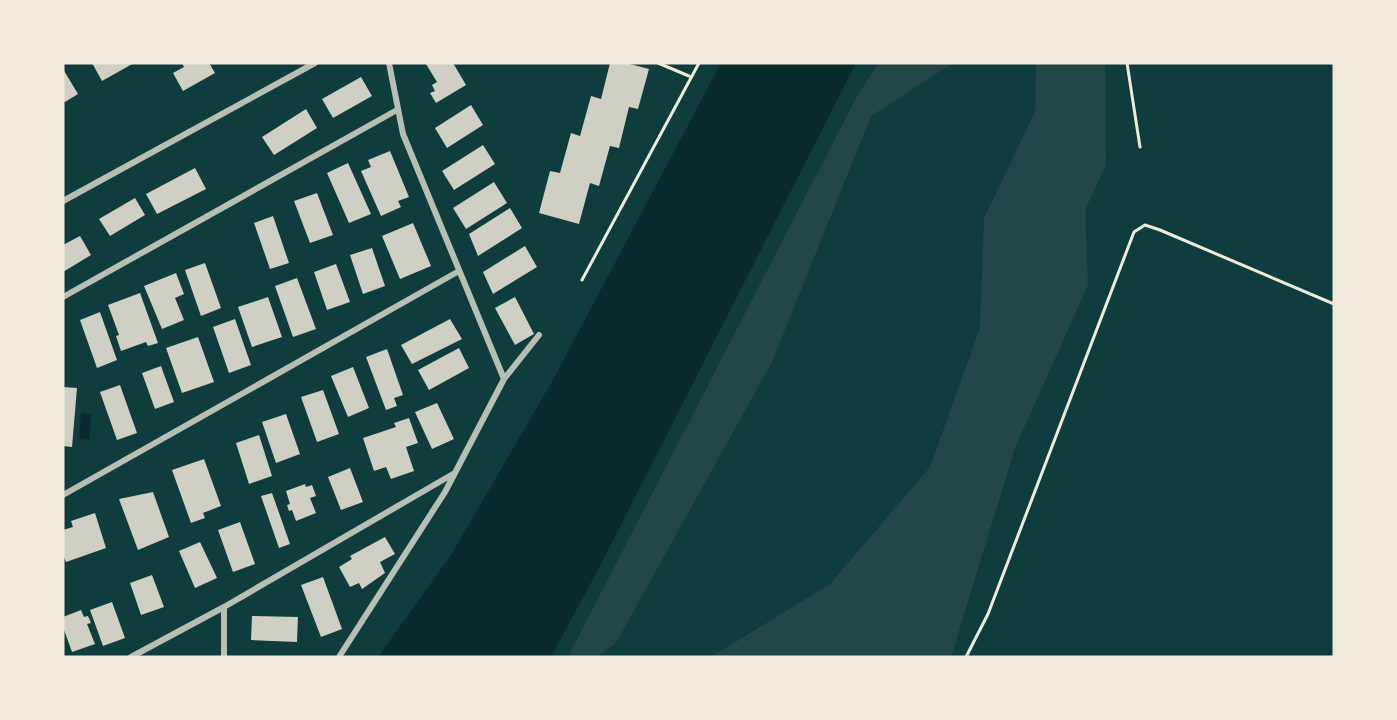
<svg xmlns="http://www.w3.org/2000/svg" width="1397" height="720" viewBox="0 0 1397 720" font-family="'Libre Baskerville',serif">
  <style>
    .green { fill: #244646 }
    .water { fill: #0a2a2b }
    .building { fill: #cfcfc3 }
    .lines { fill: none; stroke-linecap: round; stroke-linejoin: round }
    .path { stroke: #f1e9da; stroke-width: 3 }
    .minor { stroke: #b8beb3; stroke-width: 6 }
  </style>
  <rect width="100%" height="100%" fill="#0f3d3e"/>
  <path class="green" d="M 878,63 L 953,63 L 871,116 L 772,362 L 616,643 L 596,657 L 568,657 L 855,100 Z
    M 1036,63 L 1105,63 L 1106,165 L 1085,210 L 1088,285 L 1015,448 L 951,657 L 711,657 L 830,584 L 930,467 L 980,328 L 984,218 L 1035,112 Z"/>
  <path class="water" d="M 721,63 L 856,63 L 601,564 L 551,657 L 378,657 L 451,555 L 554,378 Z
    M 81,413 L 91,414 L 90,440 L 79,439 Z"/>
  <path class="building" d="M 92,63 L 134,63 L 102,81 Z
    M 182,63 L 209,63 L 215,73 L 183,91 L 173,73 L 184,67 Z
    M 453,63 L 466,85 L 436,103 L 430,93 L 435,91 L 432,85 L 437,82 L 426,64 Z
    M 610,63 L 626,63 L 649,69 L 638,109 L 629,107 L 619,148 L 610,146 L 599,186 L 590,183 L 579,224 L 539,213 L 550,171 L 560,173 L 571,133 L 580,136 L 591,96 L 601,99 Z
    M 63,69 L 78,94 L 65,102 L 63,101 Z
    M 361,77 L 372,96 L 333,118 L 322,99 Z
    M 471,105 L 483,125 L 447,148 L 435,128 Z
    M 306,109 L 317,128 L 274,155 L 262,137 Z
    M 483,145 L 495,164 L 454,190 L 442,171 Z
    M 390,151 L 409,197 L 398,201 L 401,207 L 381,216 L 361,171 L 371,167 L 368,160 Z
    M 348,163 L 371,214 L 349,223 L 327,173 Z
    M 195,168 L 206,189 L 157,214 L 146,194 Z
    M 494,182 L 507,203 L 466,229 L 453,208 Z
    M 317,193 L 333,235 L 310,243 L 294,201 Z
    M 135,198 L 145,215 L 110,236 L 99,219 Z
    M 510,208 L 522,228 L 478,256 L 469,234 Z
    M 273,216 L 289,263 L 270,269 L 254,223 Z
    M 413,223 L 431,266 L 400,279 L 382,236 Z
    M 80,236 L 91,255 L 63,272 L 63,245 Z
    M 525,246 L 537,267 L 493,294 L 483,272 Z
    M 372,248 L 385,286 L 363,294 L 350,255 Z
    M 205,263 L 221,308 L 201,316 L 185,270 Z
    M 336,264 L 350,302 L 327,310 L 314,272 Z
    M 176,273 L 184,294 L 175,298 L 184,320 L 162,329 L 144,286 Z
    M 297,278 L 316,329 L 293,337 L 275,286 Z
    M 140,293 L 158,343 L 148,346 L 146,342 L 121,351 L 116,336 L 119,335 L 108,305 Z
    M 268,297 L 282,337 L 252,347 L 238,307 Z
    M 515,297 L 534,334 L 515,345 L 495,308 Z
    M 100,312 L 117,360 L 97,368 L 80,320 Z
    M 235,319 L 251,365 L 229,373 L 213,327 Z
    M 450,319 L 462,339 L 412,364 L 401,345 Z
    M 198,337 L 214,382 L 182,393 L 166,348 Z
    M 459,348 L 469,368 L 429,390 L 418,370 Z
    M 387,349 L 403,395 L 394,398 L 397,406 L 386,410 L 366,357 Z
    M 161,366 L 174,402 L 155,409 L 142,373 Z
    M 353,367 L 369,408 L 348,417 L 331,376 Z
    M 120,385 L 137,433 L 117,440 L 100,392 Z
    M 63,387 L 77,388 L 72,447 L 63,446 Z
    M 323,390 L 339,434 L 317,442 L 301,397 Z
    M 437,403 L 454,439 L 432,449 L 415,412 Z
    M 286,414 L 300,454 L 276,463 L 262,422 Z
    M 409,418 L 418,443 L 406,447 L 414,471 L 391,479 L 386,467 L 374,471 L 363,438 L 396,427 L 394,423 Z
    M 259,435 L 272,476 L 249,484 L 236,443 Z
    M 204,459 L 221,506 L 203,513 L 205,518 L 191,523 L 172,470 Z
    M 350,468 L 363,502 L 341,510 L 328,477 Z
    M 305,484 L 306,487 L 312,485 L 316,496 L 310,498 L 316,513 L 296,521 L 292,510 L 289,511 L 287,505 L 290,504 L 286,491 Z
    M 153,492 L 169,537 L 138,550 L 119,499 Z
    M 272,493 L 290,544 L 279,548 L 261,496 Z
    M 95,513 L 106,548 L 66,562 L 63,555 L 63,530 L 73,527 L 71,521 Z
    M 240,522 L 255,564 L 233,572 L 218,530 Z
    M 385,537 L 395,554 L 380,562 L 385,573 L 362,589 L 359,583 L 350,587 L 339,567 L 352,559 L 350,556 Z
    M 200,542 L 217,578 L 195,588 L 179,551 Z
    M 152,575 L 164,607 L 141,615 L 130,583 Z
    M 323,577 L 342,629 L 321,637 L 301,585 Z
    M 112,602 L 125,638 L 103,646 L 90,610 Z
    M 81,610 L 84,617 L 88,616 L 91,623 L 87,624 L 95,644 L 72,652 L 63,627 L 63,617 Z
    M 252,616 L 298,617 L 297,642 L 251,640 Z"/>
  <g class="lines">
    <path class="path" d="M 658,63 L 689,76
      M 1127,63 L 1140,147
      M 582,280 L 699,63
      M 966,657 L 988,614 L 1134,232 L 1145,225 L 1160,230 L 1334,304"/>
    <path class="minor" d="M 389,63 L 403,134 L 504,379
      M 63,201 L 315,63
      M 63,297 L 397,110
      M 63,495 L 459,271
      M 224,607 L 224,657
      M 131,657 L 224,607 L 453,474
      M 339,657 L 445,492 L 504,379 L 539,335"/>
  </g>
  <rect width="1397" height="720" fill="none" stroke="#f1e9da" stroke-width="129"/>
</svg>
